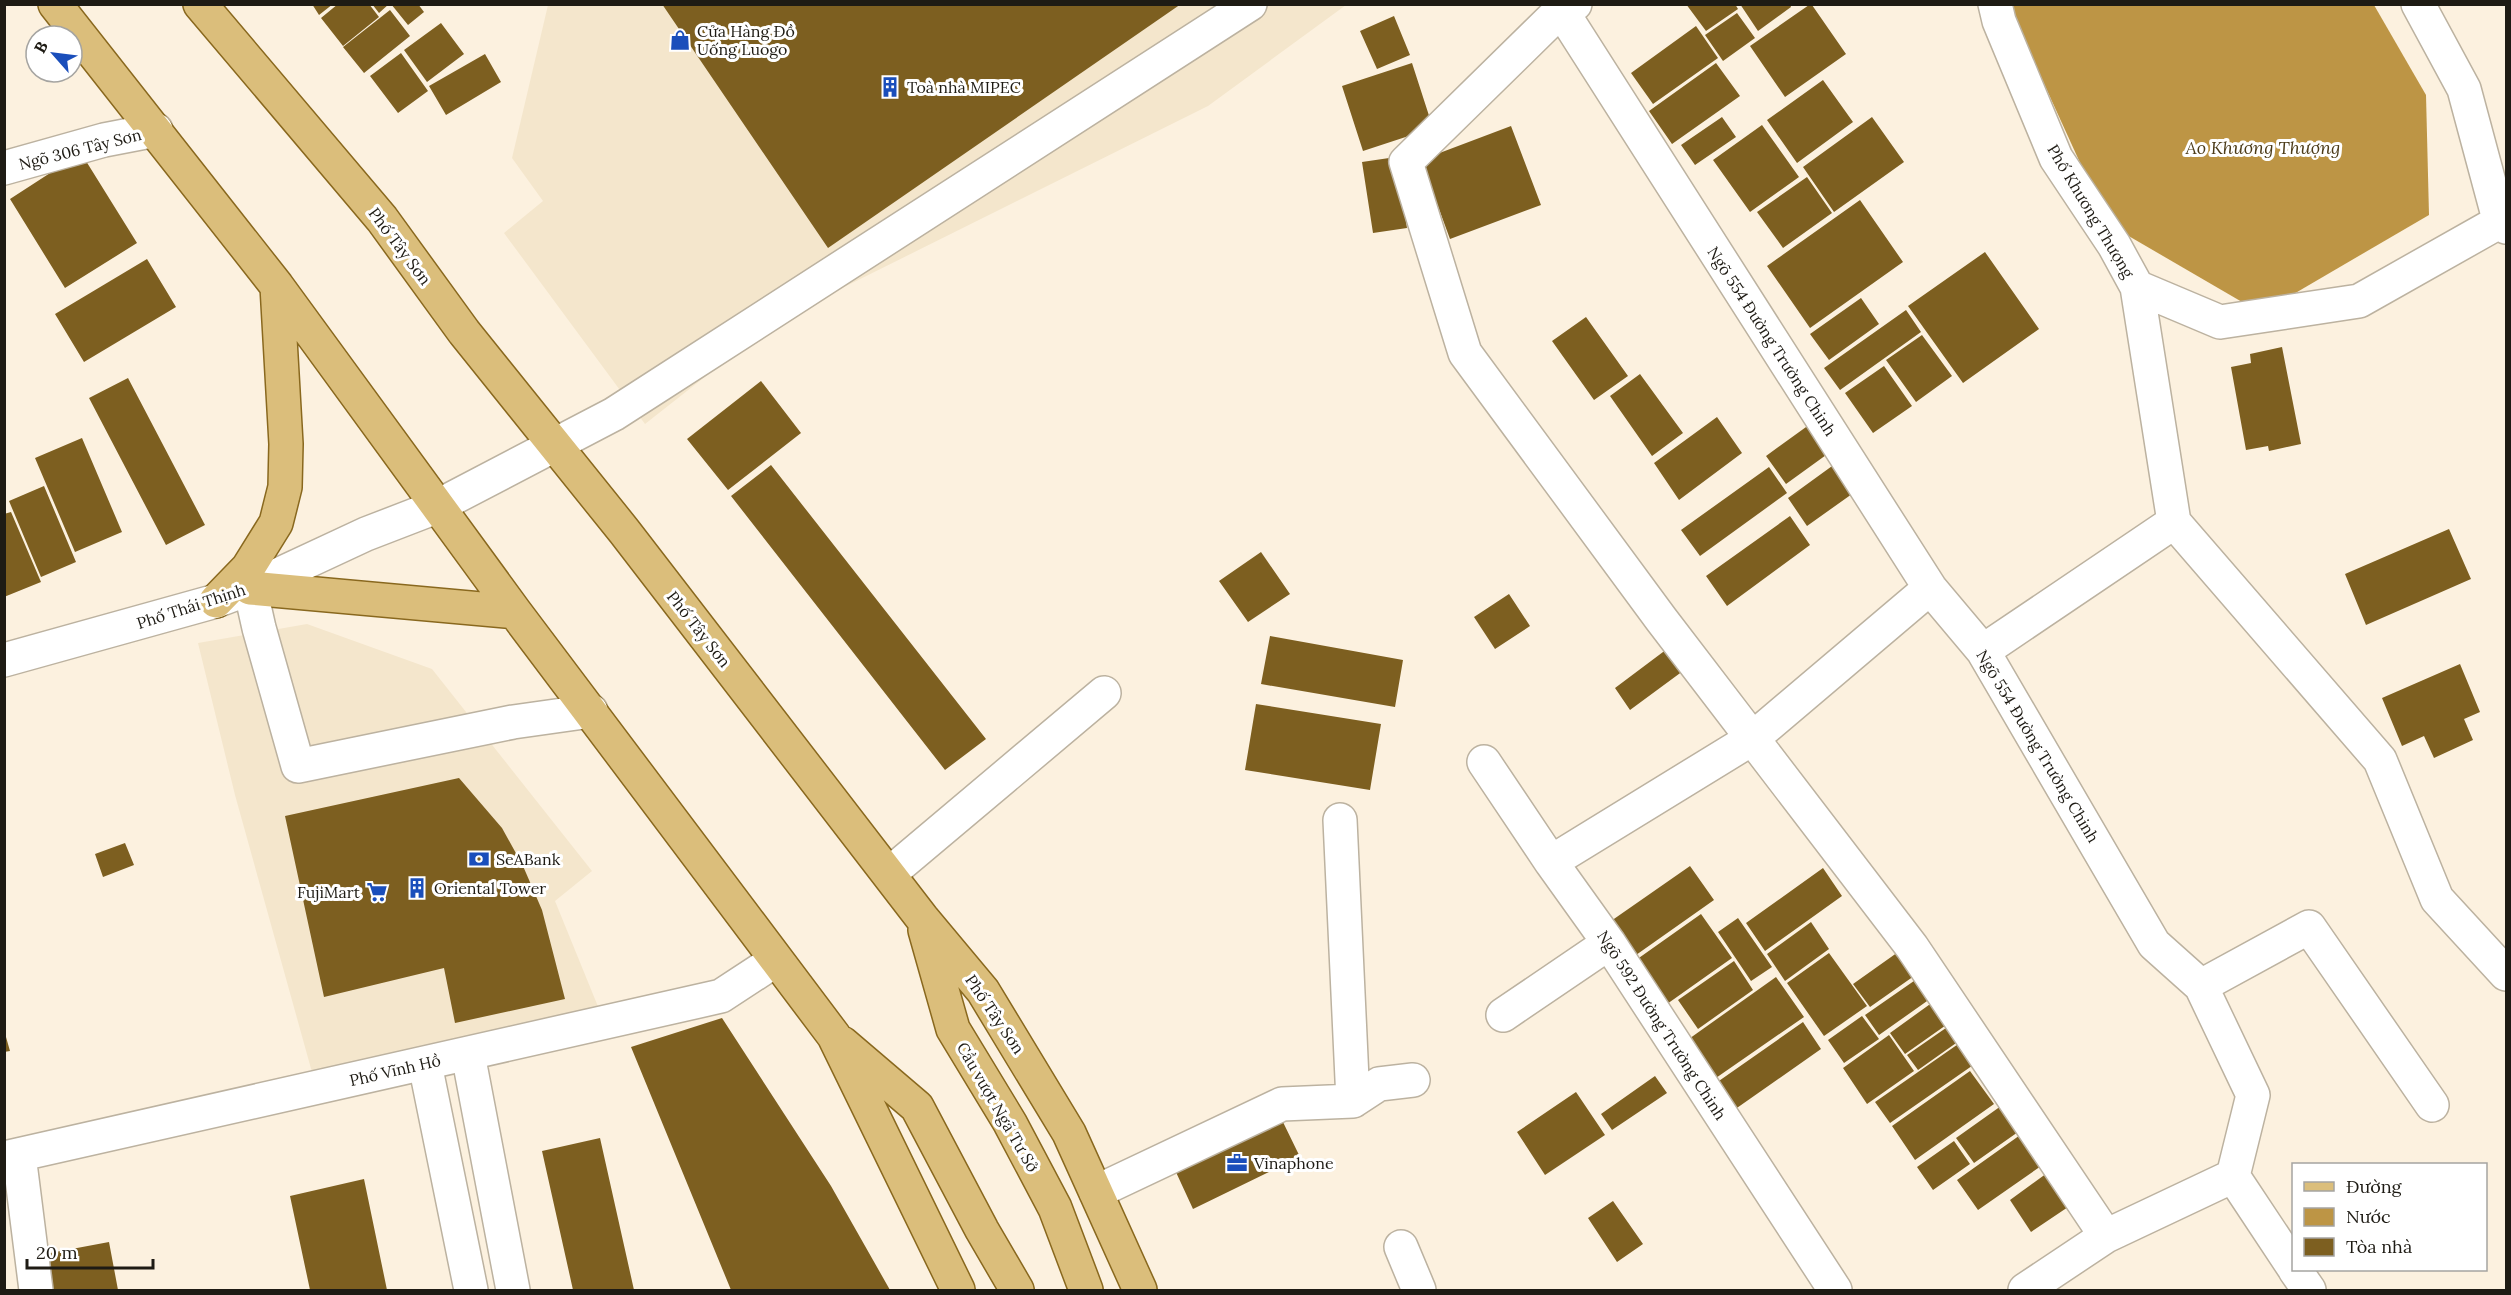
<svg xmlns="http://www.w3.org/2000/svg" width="2511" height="1295" viewBox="0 0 2511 1295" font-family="Lora,serif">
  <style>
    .built { fill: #f4e6cc }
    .water { fill: #bd9545 }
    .building { fill: #7d5f20 }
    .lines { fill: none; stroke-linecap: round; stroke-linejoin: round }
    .minor-casing { stroke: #bcb2a0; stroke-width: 36 }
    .major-casing { stroke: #89681e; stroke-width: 36 }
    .minor { stroke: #fff; stroke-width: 33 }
    .major { stroke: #dbbe7b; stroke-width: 33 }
    .labels { text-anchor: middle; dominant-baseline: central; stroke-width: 6; stroke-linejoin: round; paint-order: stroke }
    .poi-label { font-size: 16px; fill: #1e1b14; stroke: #fff; text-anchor: start }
    .street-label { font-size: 16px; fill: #1e1b14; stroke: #fff }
    .water-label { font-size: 18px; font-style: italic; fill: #4b3a17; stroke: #fff }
  </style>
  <rect width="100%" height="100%" fill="#fcf1df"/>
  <path class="built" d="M 548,5 L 1346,5 L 1208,106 L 810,304 L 748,343 L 645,424 L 504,233 L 543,201 L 512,158 Z
    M 307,624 L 432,669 L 592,871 L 555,901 L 599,1009 L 315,1083 L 235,795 L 198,643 Z"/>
  <path class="water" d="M 2008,5 L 2374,5 L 2426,95 L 2429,215 L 2261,313 L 2108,224 Z"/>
  <path class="building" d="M 312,4 L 333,4 L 319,15 Z
    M 338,4 L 369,4 L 379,17 L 343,46 L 321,18 Z
    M 372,4 L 389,4 L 379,13 Z
    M 391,4 L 418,4 L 424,12 L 408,25 Z
    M 662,4 L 1181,4 L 828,248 Z
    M 1686,4 L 1735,4 L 1738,9 L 1706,31 Z
    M 1740,4 L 1790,4 L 1791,7 L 1758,31 Z
    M 1809,5 L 1812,5 L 1846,54 L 1785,97 L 1750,46 Z
    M 390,10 L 410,36 L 364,73 L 343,47 Z
    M 1737,13 L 1755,38 L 1723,61 L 1705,35 Z
    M 1394,16 L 1410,55 L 1377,69 L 1360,31 Z
    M 441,23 L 464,54 L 427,82 L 404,50 Z
    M 1696,26 L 1718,58 L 1653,104 L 1631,73 Z
    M 401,53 L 428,91 L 398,113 L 370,76 Z
    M 485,54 L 501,82 L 446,115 L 429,86 Z
    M 1412,63 L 1433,128 L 1363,151 L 1342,86 Z
    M 1716,63 L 1740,96 L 1672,144 L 1649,111 Z
    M 1823,80 L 1853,122 L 1797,163 L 1767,120 Z
    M 1722,117 L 1736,137 L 1695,165 L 1681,145 Z
    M 1872,117 L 1904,162 L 1834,212 L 1803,167 Z
    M 1762,125 L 1799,177 L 1750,212 L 1713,160 Z
    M 1511,126 L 1541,205 L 1450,239 L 1421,160 Z
    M 81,153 L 137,243 L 65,288 L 10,199 Z
    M 1396,157 L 1407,228 L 1373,233 L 1362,162 Z
    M 1807,177 L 1832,213 L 1783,248 L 1757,212 Z
    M 1860,200 L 1903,262 L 1810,328 L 1767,266 Z
    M 1985,252 L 2039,329 L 1963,383 L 1908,306 Z
    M 147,259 L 176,307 L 84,362 L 55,314 Z
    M 1861,298 L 1879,324 L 1829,360 L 1810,334 Z
    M 1906,310 L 1921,332 L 1840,390 L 1824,368 Z
    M 1586,317 L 1628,376 L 1594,400 L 1552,341 Z
    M 1922,335 L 1952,376 L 1916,402 L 1886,360 Z
    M 2282,347 L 2301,444 L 2269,451 L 2268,446 L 2246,450 L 2231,367 L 2251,363 L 2250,354 Z
    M 1884,366 L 1912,406 L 1873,433 L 1845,393 Z
    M 1640,374 L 1683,433 L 1652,456 L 1610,396 Z
    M 128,378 L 205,525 L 166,545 L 89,398 Z
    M 761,381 L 801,433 L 728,490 L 687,439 Z
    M 1717,417 L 1742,453 L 1679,500 L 1654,463 Z
    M 1813,422 L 1833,450 L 1786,484 L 1766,456 Z
    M 82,438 L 122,532 L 75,552 L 35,458 Z
    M 1839,461 L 1859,489 L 1807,526 L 1788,498 Z
    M 771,465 L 986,739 L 945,770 L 731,496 Z
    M 1769,467 L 1787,493 L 1700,556 L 1681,530 Z
    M 44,486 L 76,562 L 41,577 L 9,501 Z
    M 11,512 L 41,582 L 4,597 L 4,514 Z
    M 1790,516 L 1810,545 L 1727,606 L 1706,576 Z
    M 2449,529 L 2471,579 L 2366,625 L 2345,574 Z
    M 1261,552 L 1290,594 L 1248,622 L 1219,581 Z
    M 1509,594 L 1530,626 L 1495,649 L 1474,617 Z
    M 1270,636 L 1403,660 L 1395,707 L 1261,684 Z
    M 1671,646 L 1687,668 L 1630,710 L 1615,688 Z
    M 2460,664 L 2480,712 L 2464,719 L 2473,740 L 2434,758 L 2424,736 L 2402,746 L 2382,698 Z
    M 1256,704 L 1381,724 L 1370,790 L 1245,770 Z
    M 459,778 L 502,828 L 523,866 L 542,910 L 565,999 L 455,1023 L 444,968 L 324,997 L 285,816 Z
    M 125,843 L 134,865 L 103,877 L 95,854 Z
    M 1690,866 L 1714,900 L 1636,955 L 1611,921 Z
    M 1823,868 L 1842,896 L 1765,951 L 1746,923 Z
    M 1701,914 L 1732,958 L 1667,1004 L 1636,960 Z
    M 1738,918 L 1772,967 L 1751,981 L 1718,932 Z
    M 1811,922 L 1829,949 L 1785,981 L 1767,954 Z
    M 1908,945 L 1924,969 L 1870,1007 L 1853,984 Z
    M 1829,953 L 1867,1006 L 1824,1036 L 1787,983 Z
    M 1734,961 L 1753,990 L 1698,1029 L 1678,1000 Z
    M 1924,974 L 1937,994 L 1879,1035 L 1865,1015 Z
    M 1776,977 L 1804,1017 L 1713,1080 L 1686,1041 Z
    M 1933,1002 L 1949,1023 L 1905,1054 L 1890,1033 Z
    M 1862,1016 L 1879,1039 L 1844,1063 L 1828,1040 Z
    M 722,1018 L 831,1186 L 890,1290 L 731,1290 L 631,1047 Z
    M 1956,1021 L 1966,1036 L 1918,1070 L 1907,1055 Z
    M 1803,1022 L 1821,1049 L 1734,1110 L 1716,1083 Z
    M 4,1030 L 10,1051 L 4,1052 Z
    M 1889,1035 L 1914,1071 L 1867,1104 L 1843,1068 Z
    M 1964,1040 L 1979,1061 L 1890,1123 L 1875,1102 Z
    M 1970,1071 L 1994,1104 L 1915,1160 L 1892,1126 Z
    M 1655,1076 L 1667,1093 L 1612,1130 L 1601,1114 Z
    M 1576,1092 L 1605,1135 L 1545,1175 L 1517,1132 Z
    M 2001,1106 L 2018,1132 L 1974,1163 L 1956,1138 Z
    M 1281,1118 L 1300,1157 L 1193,1209 L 1175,1170 Z
    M 2023,1133 L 2044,1164 L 1978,1210 L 1957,1180 Z
    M 600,1138 L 634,1290 L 573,1290 L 542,1151 Z
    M 1954,1141 L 1970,1164 L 1933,1190 L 1917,1167 Z
    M 2054,1168 L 2077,1201 L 2031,1232 L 2010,1200 Z
    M 364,1179 L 387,1290 L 310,1290 L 290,1196 Z
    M 1613,1201 L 1643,1244 L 1617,1262 L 1588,1218 Z
    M 109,1242 L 118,1290 L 52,1290 L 45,1254 Z"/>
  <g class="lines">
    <g class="minor-casing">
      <path id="minor" d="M 1575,4 L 1561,10 L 1406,162 L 1465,353 L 1661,619 L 1912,947 L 2106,1236
        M 1995,4 L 1999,21 L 2056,158 L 2114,245 L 2137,287 L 2220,322 L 2359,301 L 2506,218
        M 2418,4 L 2464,89 L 2500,223 L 2506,227
        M 1561,10 L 1930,588 L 1983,651 L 2154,944 L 2201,986 L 2253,1095 L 2233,1176 L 2294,1268
        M 4,168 L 104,140 L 156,130
        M 2137,287 L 2174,522 L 2380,760 L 2437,899 L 2506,974
        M 250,588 L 259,628 L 298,766 L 513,722 L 591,711
        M 1983,651 L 2174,522
        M 4,660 L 216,601 L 250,588 L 366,534 L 436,507 L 614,414 L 1250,4
        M 1484,762 L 1551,862 L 1609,943 L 1835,1290
        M 1340,820 L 1353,1101
        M 1551,862 L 1753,738 L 1930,588
        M 889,874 L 1104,693
        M 2201,986 L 2309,927 L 2432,1105
        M 1503,1015 L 1609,943
        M 468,1054 L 513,1290
        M 425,1064 L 471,1290
        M 19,1155 L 36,1290
        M 4,1158 L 721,996 L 776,960
        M 1096,1192 L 1282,1104 L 1353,1101 L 1379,1084 L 1413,1080
        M 1401,1247 L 1419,1290
        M 2295,1270 L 2309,1290
        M 2025,1290 L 2106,1236 L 2233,1176"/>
    </g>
    <g class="major-casing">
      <path id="major" d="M 55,4 L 277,286 L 515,612 L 834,1036 L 958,1290
        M 200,4 L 382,219 L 464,332 L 624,531 L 922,918 L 983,991 L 1069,1133 L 1140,1290
        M 250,588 L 515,612
        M 216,601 L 248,568 L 276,523 L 285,487 L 286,444 L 277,286
        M 925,930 L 953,1029 L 1010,1123 L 1055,1208 L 1086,1290
        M 842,1043 L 917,1107 L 982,1230 L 1017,1290"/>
    </g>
    <use href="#minor" class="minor"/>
    <use href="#major" class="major"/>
  </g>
  <defs>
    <g id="shop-bare" transform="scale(1.62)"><path d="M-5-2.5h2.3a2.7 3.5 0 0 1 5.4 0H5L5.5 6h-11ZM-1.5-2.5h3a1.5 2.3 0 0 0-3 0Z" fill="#1a4ebb" stroke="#fff" stroke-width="2.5" paint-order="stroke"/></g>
    <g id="building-bare" transform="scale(1.62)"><path d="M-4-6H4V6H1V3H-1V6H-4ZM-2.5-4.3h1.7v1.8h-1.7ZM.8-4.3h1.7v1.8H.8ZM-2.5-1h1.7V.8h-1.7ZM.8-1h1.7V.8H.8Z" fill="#1a4ebb" stroke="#fff" stroke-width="2.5" paint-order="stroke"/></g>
    <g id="bank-bare" transform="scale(1.62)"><path d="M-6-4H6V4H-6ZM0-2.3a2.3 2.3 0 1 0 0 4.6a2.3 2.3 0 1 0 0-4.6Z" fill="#1a4ebb" stroke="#fff" stroke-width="2.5" paint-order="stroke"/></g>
    <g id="supermarket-bare" transform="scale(1.62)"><path d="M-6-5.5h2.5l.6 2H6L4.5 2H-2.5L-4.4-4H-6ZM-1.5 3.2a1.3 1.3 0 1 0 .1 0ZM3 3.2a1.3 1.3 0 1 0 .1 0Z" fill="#1a4ebb" stroke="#fff" stroke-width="2.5" paint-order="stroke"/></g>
    <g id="office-bare" transform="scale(1.62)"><path d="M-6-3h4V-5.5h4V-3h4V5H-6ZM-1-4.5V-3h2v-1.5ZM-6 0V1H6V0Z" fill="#1a4ebb" stroke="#fff" stroke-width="2.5" paint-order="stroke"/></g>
  </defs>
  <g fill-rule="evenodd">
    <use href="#shop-bare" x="680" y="40"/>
    <use href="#building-bare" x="890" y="87"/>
    <use href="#bank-bare" x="479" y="859"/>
    <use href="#building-bare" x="417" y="888"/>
    <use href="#supermarket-bare" x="377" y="892"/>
    <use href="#office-bare" x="1237" y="1163"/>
  </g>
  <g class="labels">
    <g class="poi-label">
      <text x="697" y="31">Cửa Hàng Đồ<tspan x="697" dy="18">Uống Luogo</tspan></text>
      <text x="907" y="87">Toà nhà MIPEC</text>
      <text x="496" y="859">SeABank</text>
      <text x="434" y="888">Oriental Tower</text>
      <text x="360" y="892" text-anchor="end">FujiMart</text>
      <text x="1254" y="1163">Vinaphone</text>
    </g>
    <g class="street-label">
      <text transform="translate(80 149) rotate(-14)">Ngõ 306 Tây Sơn</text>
      <text transform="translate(2091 211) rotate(59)">Phố Khương Thượng</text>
      <text transform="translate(400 246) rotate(53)">Phố Tây Sơn</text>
      <text transform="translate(1772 341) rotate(57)">Ngõ 554 Đường Trường Chinh</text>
      <text transform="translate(191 606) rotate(-18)">Phố Thái Thịnh</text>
      <text transform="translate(699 629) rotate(52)">Phố Tây Sơn</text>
      <text transform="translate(2038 746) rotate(59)">Ngõ 554 Đường Trường Chinh</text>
      <text transform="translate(995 1014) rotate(56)">Phố Tây Sơn</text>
      <text transform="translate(1662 1025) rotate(57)">Ngõ 592 Đường Trường Chinh</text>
      <text transform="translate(395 1070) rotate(-13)">Phố Vĩnh Hồ</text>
      <text transform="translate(998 1107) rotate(60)">Cầu vượt Ngã Tư Sở</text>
    </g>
    <g class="water-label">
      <text x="2263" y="147">Ao Khương Thượng</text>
    </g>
  </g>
  <rect width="2511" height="1295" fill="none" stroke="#1e1b14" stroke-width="12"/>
  <rect x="2292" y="1163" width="195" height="108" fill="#ffffff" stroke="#a5a4a1" stroke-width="1.5"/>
  <rect x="2304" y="1182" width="30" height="9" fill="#dbbe7b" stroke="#a5a4a1" stroke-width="1.5"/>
  <text x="2346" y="1193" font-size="18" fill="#1e1b14">Đường</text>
  <rect x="2304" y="1208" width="30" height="18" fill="#bd9545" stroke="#a5a4a1" stroke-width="1.5"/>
  <text x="2346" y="1223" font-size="18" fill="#1e1b14">Nước</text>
  <rect x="2304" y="1238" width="30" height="18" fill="#7d5f20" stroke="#a5a4a1" stroke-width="1.5"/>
  <text x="2346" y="1253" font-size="18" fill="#1e1b14">Tòa nhà</text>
  <g transform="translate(54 54) rotate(298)"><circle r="28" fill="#ffffff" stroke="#a5a4a1" stroke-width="1.5"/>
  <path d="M0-4.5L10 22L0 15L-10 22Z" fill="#1a4ebb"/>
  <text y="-9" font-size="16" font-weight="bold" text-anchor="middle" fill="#1e1b14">B</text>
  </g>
  <path d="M27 1259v9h126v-9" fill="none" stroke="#1e1b14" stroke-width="3"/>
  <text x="36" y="1259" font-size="18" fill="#1e1b14" stroke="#ffffff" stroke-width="4.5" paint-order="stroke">20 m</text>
</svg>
